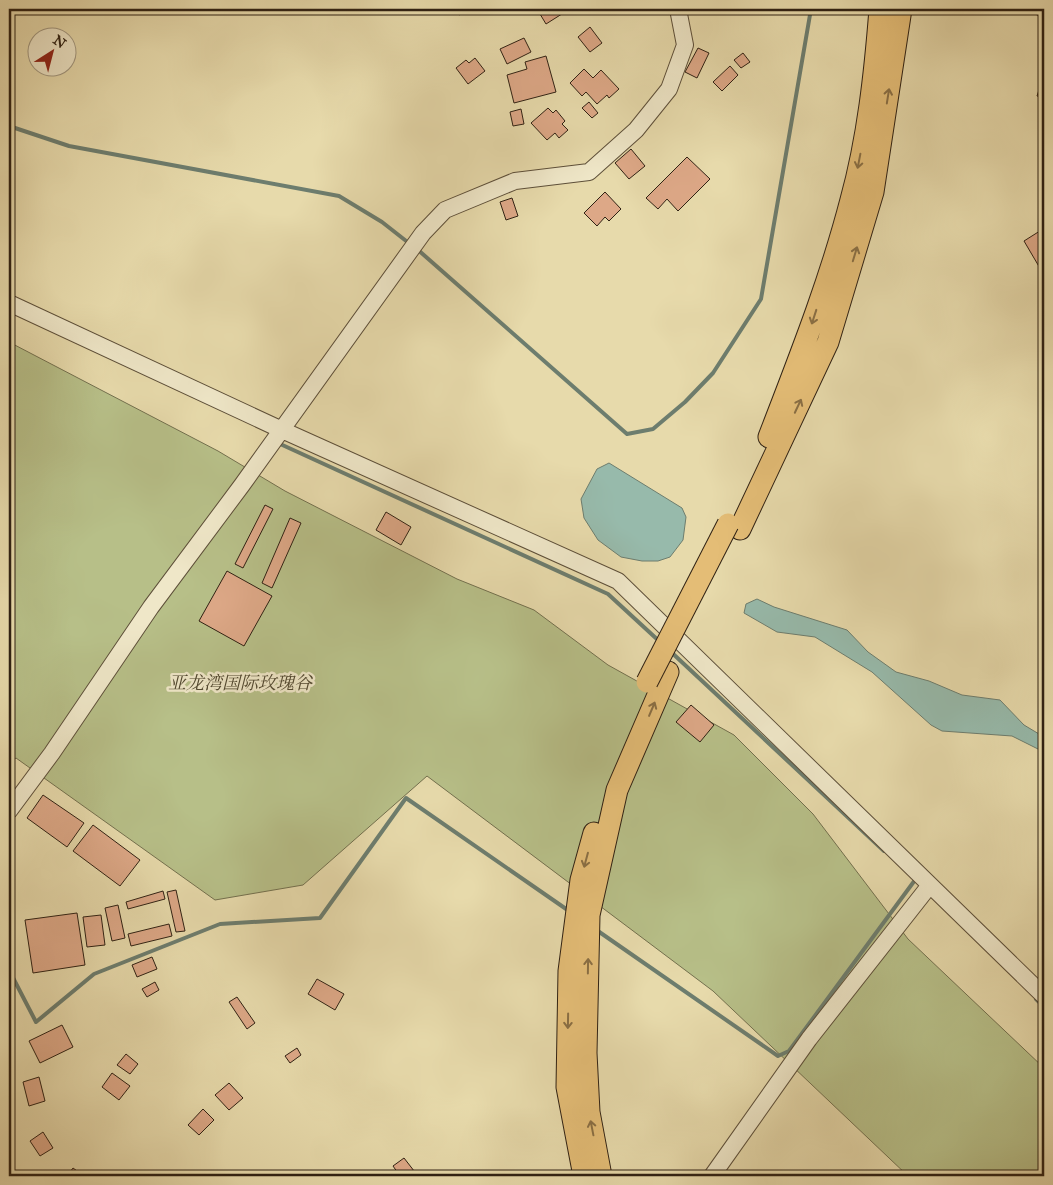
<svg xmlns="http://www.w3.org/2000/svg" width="1053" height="1185" viewBox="0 0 1053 1185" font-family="'IM FELL Great Primer','Noto Serif SC',serif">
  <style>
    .green { fill: #b7bf88; stroke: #73704e }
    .water { fill: #97baab; stroke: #6d7d6e }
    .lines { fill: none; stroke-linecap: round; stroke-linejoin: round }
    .stream { stroke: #6d7d6e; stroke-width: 4 }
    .building { fill: #dda887; stroke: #2f2113 }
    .minor-casing { stroke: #5d4f39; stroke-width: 18 }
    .major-casing { stroke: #2f2113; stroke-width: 23 }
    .minor { stroke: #efe7c8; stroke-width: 16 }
    .major { stroke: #e4bd76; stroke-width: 21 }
    .major-bridge-casing { stroke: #2f2113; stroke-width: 23; stroke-linecap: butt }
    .major-bridge { stroke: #e4bd76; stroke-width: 21 }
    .oneway { stroke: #8a6f44 }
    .labels { text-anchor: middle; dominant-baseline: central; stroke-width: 5; stroke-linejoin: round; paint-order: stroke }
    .park-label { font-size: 18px; font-style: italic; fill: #514830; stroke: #efe7c8 }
  </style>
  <rect width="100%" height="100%" fill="#e7daab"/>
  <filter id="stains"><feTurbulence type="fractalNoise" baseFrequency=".004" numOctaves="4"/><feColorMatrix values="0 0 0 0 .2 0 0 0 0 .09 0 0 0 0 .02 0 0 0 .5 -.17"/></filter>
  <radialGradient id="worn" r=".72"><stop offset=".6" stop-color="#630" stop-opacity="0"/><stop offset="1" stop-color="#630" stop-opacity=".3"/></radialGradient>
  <path class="green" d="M 9,342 L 218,451 L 285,491 L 457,579 L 534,610 L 608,665 L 734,735 L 813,814 L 908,939 L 1044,1068 L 1044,1176 L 908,1176 L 713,991 L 427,776 L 303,885 L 215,900 L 16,758 L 9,763 Z"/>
  <path class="water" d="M 609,463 L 682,508 L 686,517 L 683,540 L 670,557 L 658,561 L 642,561 L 621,557 L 598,540 L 584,518 L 581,499 L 597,469 Z
    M 757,599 L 774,607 L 847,630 L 868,652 L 896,672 L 929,681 L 962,695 L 1000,700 L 1024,725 L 1044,737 L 1044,752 L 1012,736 L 942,731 L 931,725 L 872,672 L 815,637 L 777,632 L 744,613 L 746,604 Z"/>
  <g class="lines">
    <path class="stream" d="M 9,126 L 69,146 L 339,196 L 382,222 L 410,244
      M 417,249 L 627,434 L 653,429 L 685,402 L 713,373 L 761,299 L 811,9
      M 278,443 L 608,594 L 659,641
      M 670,651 L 884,851
      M 9,911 L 11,916 L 9,921
      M 595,929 L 778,1056 L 789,1051 L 915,880
      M 9,970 L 36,1022 L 94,974 L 220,924 L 320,918 L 406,798 L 569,911
      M 1036,999 L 1044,1007"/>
  </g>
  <path class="building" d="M 454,9 L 468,9 L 459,15 Z
    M 537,9 L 563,9 L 565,12 L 546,24 Z
    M 590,27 L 602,43 L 590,52 L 578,37 Z
    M 524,38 L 531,52 L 507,64 L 500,49 Z
    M 698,48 L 709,53 L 697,78 L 685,72 Z
    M 743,53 L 750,62 L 741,68 L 734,60 Z
    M 546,56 L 556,92 L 514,103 L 507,75 L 527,69 L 525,62 Z
    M 475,58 L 485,71 L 468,84 L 456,68 L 466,60 L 469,63 Z
    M 730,66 L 738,75 L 722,91 L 713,82 Z
    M 584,69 L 593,78 L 601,70 L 619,89 L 609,98 L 607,95 L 597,104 L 586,92 L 582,96 L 570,83 Z
    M 1044,74 L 1044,98 L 1037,96 Z
    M 589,102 L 598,113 L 592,118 L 582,108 Z
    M 548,108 L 553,113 L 556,110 L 565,121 L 562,124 L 568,130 L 559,138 L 555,133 L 547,140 L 531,123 Z
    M 521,109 L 524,124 L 513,126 L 510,112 Z
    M 631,149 L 645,166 L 629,179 L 615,163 Z
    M 687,157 L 710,179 L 678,211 L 667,199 L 658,209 L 646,198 Z
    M 605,192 L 621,209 L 609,221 L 605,217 L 597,226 L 584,213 Z
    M 512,198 L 518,216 L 506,220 L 500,202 Z
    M 1043,229 L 1044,231 L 1044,275 L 1024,241 Z
    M 265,505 L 273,509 L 243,568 L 235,564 Z
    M 386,512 L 411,527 L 401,545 L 376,530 Z
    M 290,518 L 301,523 L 272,588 L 262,583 Z
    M 227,571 L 272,596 L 244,646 L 199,621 Z
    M 691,705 L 714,725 L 700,742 L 676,722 Z
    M 43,795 L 84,823 L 67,847 L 27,818 Z
    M 93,825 L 140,860 L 120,886 L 73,851 Z
    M 176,890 L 185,931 L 176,932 L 167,892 Z
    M 163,891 L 165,899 L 128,909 L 126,902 Z
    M 118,905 L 125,938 L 112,941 L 105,908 Z
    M 77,913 L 85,965 L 33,973 L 25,920 Z
    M 101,915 L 105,945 L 87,947 L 83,917 Z
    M 169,924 L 172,936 L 131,946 L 128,934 Z
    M 152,957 L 157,969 L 137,977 L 132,965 Z
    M 317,979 L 344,994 L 335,1010 L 308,994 Z
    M 155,982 L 159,990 L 147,997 L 142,989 Z
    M 237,997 L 255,1023 L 247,1029 L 229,1002 Z
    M 62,1025 L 73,1047 L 40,1063 L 29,1041 Z
    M 297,1048 L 301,1055 L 290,1063 L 285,1056 Z
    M 126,1054 L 138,1064 L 130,1074 L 117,1065 Z
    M 112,1073 L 130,1086 L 119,1100 L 102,1087 Z
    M 39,1077 L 45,1101 L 29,1106 L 23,1082 Z
    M 229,1083 L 243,1098 L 229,1110 L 215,1095 Z
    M 203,1109 L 214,1120 L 199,1135 L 188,1125 Z
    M 43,1132 L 53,1148 L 40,1156 L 30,1141 Z
    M 404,1158 L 418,1176 L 400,1176 L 393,1166 Z
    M 73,1168 L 84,1176 L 67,1176 Z"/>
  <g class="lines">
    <g class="minor-casing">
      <path id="minor" d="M 1043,9 L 1044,9
        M 9,303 L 282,430 L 618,581 L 1044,996
        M 9,811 L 52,753 L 151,607 L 242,485 L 423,233 L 445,210 L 515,181 L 589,172 L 636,130 L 669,89 L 685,45 L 678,9
        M 712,1176 L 809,1039 L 930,885"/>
    </g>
    <g class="major-casing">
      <path id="major" d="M 769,437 C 799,359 830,281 851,200 C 868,138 875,73 880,9
        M 740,529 L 828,342 L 873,192 L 901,9
        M 584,1176 L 567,1087 L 569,971 L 581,880 L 594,833
        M 601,1176 L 589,1112 L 586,1053 L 589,915 L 617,790 L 668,672"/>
    </g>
    <use href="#minor" class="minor"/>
    <use href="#major" class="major"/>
    <g class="major-bridge-casing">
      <path id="major-bridge" d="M 647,682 L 728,524"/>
    </g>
    <use href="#major-bridge" class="major-bridge"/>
  </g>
  <defs><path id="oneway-shaft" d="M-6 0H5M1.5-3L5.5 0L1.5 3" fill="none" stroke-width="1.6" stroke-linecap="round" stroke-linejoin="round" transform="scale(1.25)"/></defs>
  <g class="oneway">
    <use href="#oneway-shaft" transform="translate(888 96) rotate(-81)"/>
    <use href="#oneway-shaft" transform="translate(859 161) rotate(101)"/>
    <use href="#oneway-shaft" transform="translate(855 254) rotate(-73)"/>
    <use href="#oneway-shaft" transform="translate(814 317) rotate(108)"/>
    <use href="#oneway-shaft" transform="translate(798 406) rotate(-65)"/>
    <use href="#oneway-shaft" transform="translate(652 709) rotate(-67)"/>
    <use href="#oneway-shaft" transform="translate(586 860) rotate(105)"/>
    <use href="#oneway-shaft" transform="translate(588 966) rotate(-89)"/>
    <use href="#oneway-shaft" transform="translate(568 1021) rotate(91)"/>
    <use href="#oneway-shaft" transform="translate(592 1128) rotate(-101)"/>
  </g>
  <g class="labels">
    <g class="park-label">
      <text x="240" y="683">亚龙湾国际玫瑰谷</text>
    </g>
  </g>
  <rect width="1053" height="1185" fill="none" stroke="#e7daab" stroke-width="30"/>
  <rect x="10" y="10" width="1033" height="1165" fill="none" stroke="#2f2113" stroke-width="2.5"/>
  <rect x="15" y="15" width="1023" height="1155" fill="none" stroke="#2f2113"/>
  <g transform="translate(52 52) rotate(36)"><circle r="24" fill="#efe7c8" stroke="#a29880"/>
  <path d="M0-4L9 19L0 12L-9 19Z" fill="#8f2418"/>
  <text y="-8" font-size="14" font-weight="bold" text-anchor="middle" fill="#2f2113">N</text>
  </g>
  <rect width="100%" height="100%" filter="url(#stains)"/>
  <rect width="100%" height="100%" fill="url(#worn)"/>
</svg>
